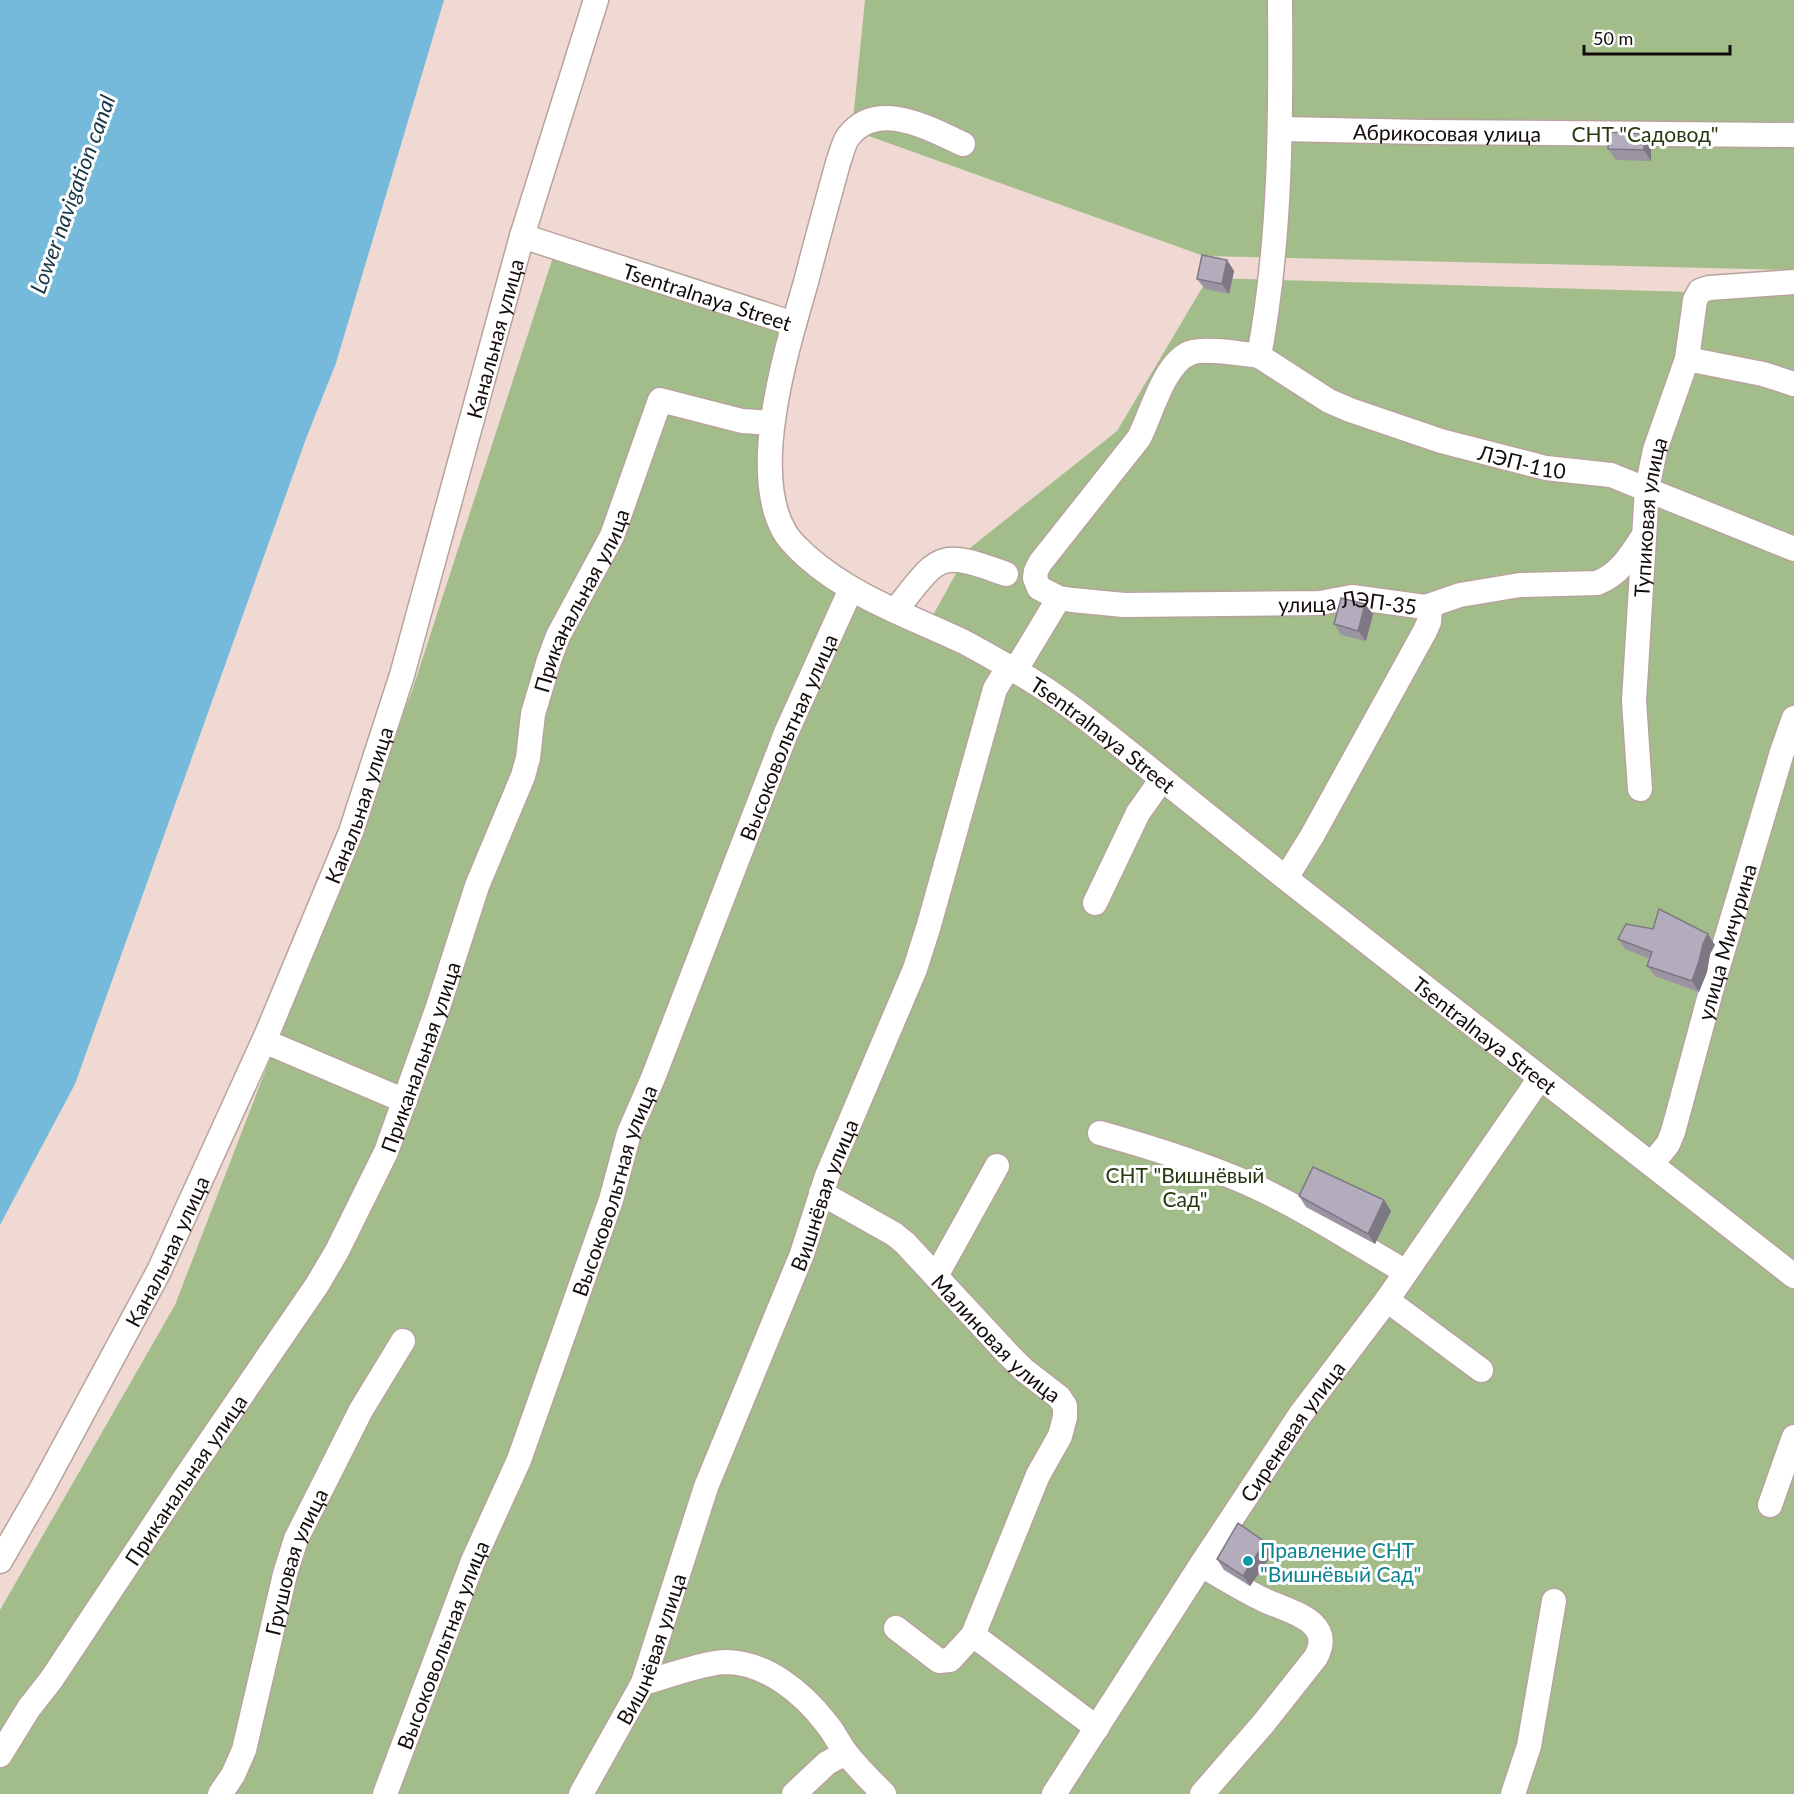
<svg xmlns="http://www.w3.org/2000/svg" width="1794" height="1794" viewBox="0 0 1794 1794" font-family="Lato,sans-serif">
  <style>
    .green { fill: #a2bd8a }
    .water { fill: #75bada }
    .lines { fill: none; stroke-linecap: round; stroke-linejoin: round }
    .minor-casing { stroke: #b8a39c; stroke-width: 27 }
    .minor { stroke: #fff; stroke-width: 24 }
    .wall { fill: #9a94a3 }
    .shaded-wall { fill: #7d7884 }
    .building { fill: #b3acbd; stroke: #7d7884; stroke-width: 1.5 }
    .culture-dot { fill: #0f9aa8; stroke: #fff; stroke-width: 2 }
    .labels { text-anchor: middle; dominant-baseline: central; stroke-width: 6; stroke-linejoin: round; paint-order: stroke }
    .street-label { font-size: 21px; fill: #140d0b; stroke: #fff }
    .park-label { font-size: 21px; fill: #253810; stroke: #fff }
    .culture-label { font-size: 21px; fill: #0d838f; stroke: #fff; text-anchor: start }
    .water-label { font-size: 22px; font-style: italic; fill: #193948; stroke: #fff }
  </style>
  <rect width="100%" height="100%" fill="#efd9d2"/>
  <path class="green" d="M 865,0 L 1794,0 L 1794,270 L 1204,256 L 852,130 Z
    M 553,257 L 747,313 L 795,342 L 771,461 L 780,536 L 848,602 L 921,637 L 970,548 L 1117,431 L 1208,278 L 1794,295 L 1794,1794 L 0,1794 L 0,1610 L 175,1305 L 412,691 Z"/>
  <path class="water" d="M 0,0 L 444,0 L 336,363 L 307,436 L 75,1084 L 0,1225 Z"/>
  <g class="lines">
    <g class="minor-casing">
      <g id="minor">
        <path id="s1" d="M 1280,0 C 1281,119 1281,239 1259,356 C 1243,354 1205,347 1190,353 C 1164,363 1151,415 1139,438 L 1040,563 L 1036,571 L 1035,578 L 1039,588 L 1059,598 L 1072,600 L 1124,605 L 1320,603 L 1352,597 L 1425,607 L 1460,595 L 1520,585 L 1597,583 C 1620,574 1631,555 1644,535"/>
        <path id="s2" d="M 1281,129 L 1424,132 L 1794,135"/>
        <path id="s3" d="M 963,144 C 930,129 877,98 848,137 C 843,144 841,155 838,163 C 827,203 816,243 806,282 C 787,348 749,469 784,531 C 789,541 798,548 806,556 C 852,597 909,616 964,642 C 983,652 1002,663 1021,674 C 1064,699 1102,731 1141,762 C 1190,801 1239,841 1288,880 C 1456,1013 1626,1143 1794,1276"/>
        <path id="s4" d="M 522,236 L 794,324"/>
        <path id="s5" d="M 1259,356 L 1329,401 L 1350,410 L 1441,441 L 1546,468 L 1611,475 L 1794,549"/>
        <path d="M 1687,359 L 1695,300 L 1700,291 L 1709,288 L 1794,282"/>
        <path d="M 895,611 C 939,556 936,548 1006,574"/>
        <path id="s6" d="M 1640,789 L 1634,701 L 1647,489 L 1655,450 L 1687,359 L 1763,374 L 1794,384"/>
        <path d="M 1286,878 L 1312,836 L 1425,631 L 1429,622 L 1430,606"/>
        <path d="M 1095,903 L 1138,813 L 1162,779"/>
        <path d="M 264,1041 L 405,1101"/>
        <path d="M 1100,1133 C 1150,1147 1199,1162 1247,1183 C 1302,1207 1354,1242 1406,1272"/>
        <path id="s7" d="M 1652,1164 L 1668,1144 L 1673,1132 L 1714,980 L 1782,752 L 1794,718"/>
        <path id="s8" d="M 821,1193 L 894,1234 L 905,1243 L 1008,1354 L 1024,1370 L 1059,1397 L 1065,1406 L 1065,1417 L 1060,1436 L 1038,1475 L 973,1635 L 950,1660 L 939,1661 L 896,1628"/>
        <path d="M 936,1276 L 997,1166"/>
        <path d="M 1387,1300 L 1481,1370"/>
        <path d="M 1770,1505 L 1794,1437"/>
        <path id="s9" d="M 0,1561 L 41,1490 L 159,1271 L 267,1034 L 351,832 L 402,675 L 522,236 L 596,0"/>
        <path d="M 1201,1565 C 1221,1576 1241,1589 1262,1599 C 1285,1611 1336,1619 1316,1657 L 1263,1724 L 1202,1794"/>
        <path d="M 973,1635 L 1097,1728"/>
        <path d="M 643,1683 C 666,1677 704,1662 727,1662 C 767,1663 803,1693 826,1723 C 834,1732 839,1744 846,1753 C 858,1768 871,1781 884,1794"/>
        <path id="s10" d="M 0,1755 L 29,1708 L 51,1680 L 185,1478 L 317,1285 L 337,1251 L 386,1152 L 438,1007 L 477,886 L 523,776 L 528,758 L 533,714 L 549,660 L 558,636 L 612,536 L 660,400 L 742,421 L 772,423"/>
        <path id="s11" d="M 220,1794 L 233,1775 L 244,1750 L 285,1574 L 296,1539 L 361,1410 L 403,1341"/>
        <path id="s12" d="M 385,1794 L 473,1561 L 519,1460 L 611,1200 L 629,1133 L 653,1078 L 786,733 L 851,589"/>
        <path id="s13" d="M 581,1794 L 643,1683 L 706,1487 L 802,1254 L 827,1176 L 915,969 L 929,925 L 995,689 L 1003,676 L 1021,661 L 1059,598"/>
        <path d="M 794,1794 L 827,1763 L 846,1753"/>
        <path id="s14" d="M 1054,1794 L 1201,1565 L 1300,1415 L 1387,1300 L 1540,1078"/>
        <path d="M 1513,1794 L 1529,1746 L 1554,1601"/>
      </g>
    </g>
    <use href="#minor" class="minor"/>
  </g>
  <path class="wall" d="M 1644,134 L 1651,144 L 1651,161 L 1616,160 L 1608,149 Z
    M 1227,260 L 1234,271 L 1229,294 L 1205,289 L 1197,279 Z
    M 1373,614 L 1366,641 L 1341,635 L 1334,624 Z
    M 1618,939 L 1715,945 L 1710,954 L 1707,972 L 1699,992 L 1655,976 L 1647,966 L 1650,959 L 1625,949 Z
    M 1299,1196 L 1384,1200 L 1391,1211 L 1375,1244 L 1306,1207 Z
    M 1265,1542 L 1273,1553 L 1250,1586 L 1224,1570 L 1217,1559 Z"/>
  <path class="shaded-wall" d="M 1644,134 L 1651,144 L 1651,161 L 1644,150 Z
    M 1227,260 L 1234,271 L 1229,294 L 1222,284 Z
    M 1365,604 L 1373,614 L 1366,641 L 1358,631 Z
    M 1708,934 L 1715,945 L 1710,954 L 1707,972 L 1699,992 L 1692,981 L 1703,944 Z
    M 1384,1200 L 1391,1211 L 1375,1244 L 1368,1234 Z
    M 1265,1542 L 1273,1553 L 1250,1586 L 1243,1576 Z"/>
  <path class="building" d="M 1609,132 L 1644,134 L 1644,150 L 1608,149 Z
    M 1202,255 L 1227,260 L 1222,284 L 1197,279 Z
    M 1341,598 L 1365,604 L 1358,631 L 1334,624 Z
    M 1659,909 L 1708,934 L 1703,944 L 1699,961 L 1692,981 L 1647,966 L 1652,952 L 1618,939 L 1626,924 L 1653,929 Z
    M 1313,1167 L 1384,1200 L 1368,1234 L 1299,1196 Z
    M 1238,1523 L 1265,1542 L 1243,1576 L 1217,1559 Z"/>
  <circle class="culture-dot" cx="1248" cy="1561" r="6"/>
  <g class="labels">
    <g class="street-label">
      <text stroke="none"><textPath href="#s2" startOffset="166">Абрикосовая улица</textPath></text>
      <text stroke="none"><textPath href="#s4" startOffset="195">Tsentralnaya Street</textPath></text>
      <text stroke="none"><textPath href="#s9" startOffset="1324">Канальная улица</textPath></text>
      <text stroke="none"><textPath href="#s5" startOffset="286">ЛЭП-110</textPath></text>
      <text stroke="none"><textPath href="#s6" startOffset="273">Тупиковая улица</textPath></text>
      <text stroke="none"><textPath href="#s10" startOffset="1304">Приканальная улица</textPath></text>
      <text stroke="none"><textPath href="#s1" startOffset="1026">улица ЛЭП-35</textPath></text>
      <text stroke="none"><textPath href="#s3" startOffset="914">Tsentralnaya Street</textPath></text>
      <text stroke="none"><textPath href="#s12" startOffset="1132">Высоковольтная улица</textPath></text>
      <text stroke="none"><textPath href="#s9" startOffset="838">Канальная улица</textPath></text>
      <text stroke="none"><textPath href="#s7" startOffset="236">улица Мичурина</textPath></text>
      <text stroke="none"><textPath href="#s3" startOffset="1400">Tsentralnaya Street</textPath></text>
      <text stroke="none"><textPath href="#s10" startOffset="818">Приканальная улица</textPath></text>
      <text stroke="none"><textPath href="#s12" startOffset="646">Высоковольтная улица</textPath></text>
      <text stroke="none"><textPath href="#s13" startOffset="648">Вишнёвая улица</textPath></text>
      <text stroke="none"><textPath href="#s9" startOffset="352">Канальная улица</textPath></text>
      <text stroke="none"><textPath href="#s8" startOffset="230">Малиновая улица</textPath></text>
      <text stroke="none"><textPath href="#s14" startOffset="434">Сиреневая улица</textPath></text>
      <text stroke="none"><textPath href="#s10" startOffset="332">Приканальная улица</textPath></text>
      <text stroke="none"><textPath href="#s11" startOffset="246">Грушовая улица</textPath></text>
      <text stroke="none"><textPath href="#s12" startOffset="160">Высоковольтная улица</textPath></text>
      <text stroke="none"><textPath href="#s13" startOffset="162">Вишнёвая улица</textPath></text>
    </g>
    <g class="park-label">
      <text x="1645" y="133">СНТ "Садовод"</text>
      <text x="1185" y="1174">СНТ "Вишнёвый<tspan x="1185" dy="24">Сад"</tspan></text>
    </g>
    <g class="culture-label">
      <text x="1260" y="1549">Правление СНТ<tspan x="1260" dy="24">"Вишнёвый Сад"</tspan></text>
    </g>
    <g class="water-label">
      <text transform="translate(72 194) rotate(-70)">Lower navigation canal</text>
    </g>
  </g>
  <path d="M1584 45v9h146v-9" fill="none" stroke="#140d0b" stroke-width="3"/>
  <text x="1593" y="45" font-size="18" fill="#140d0b" stroke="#ffffff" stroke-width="4.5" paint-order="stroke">50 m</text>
</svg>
